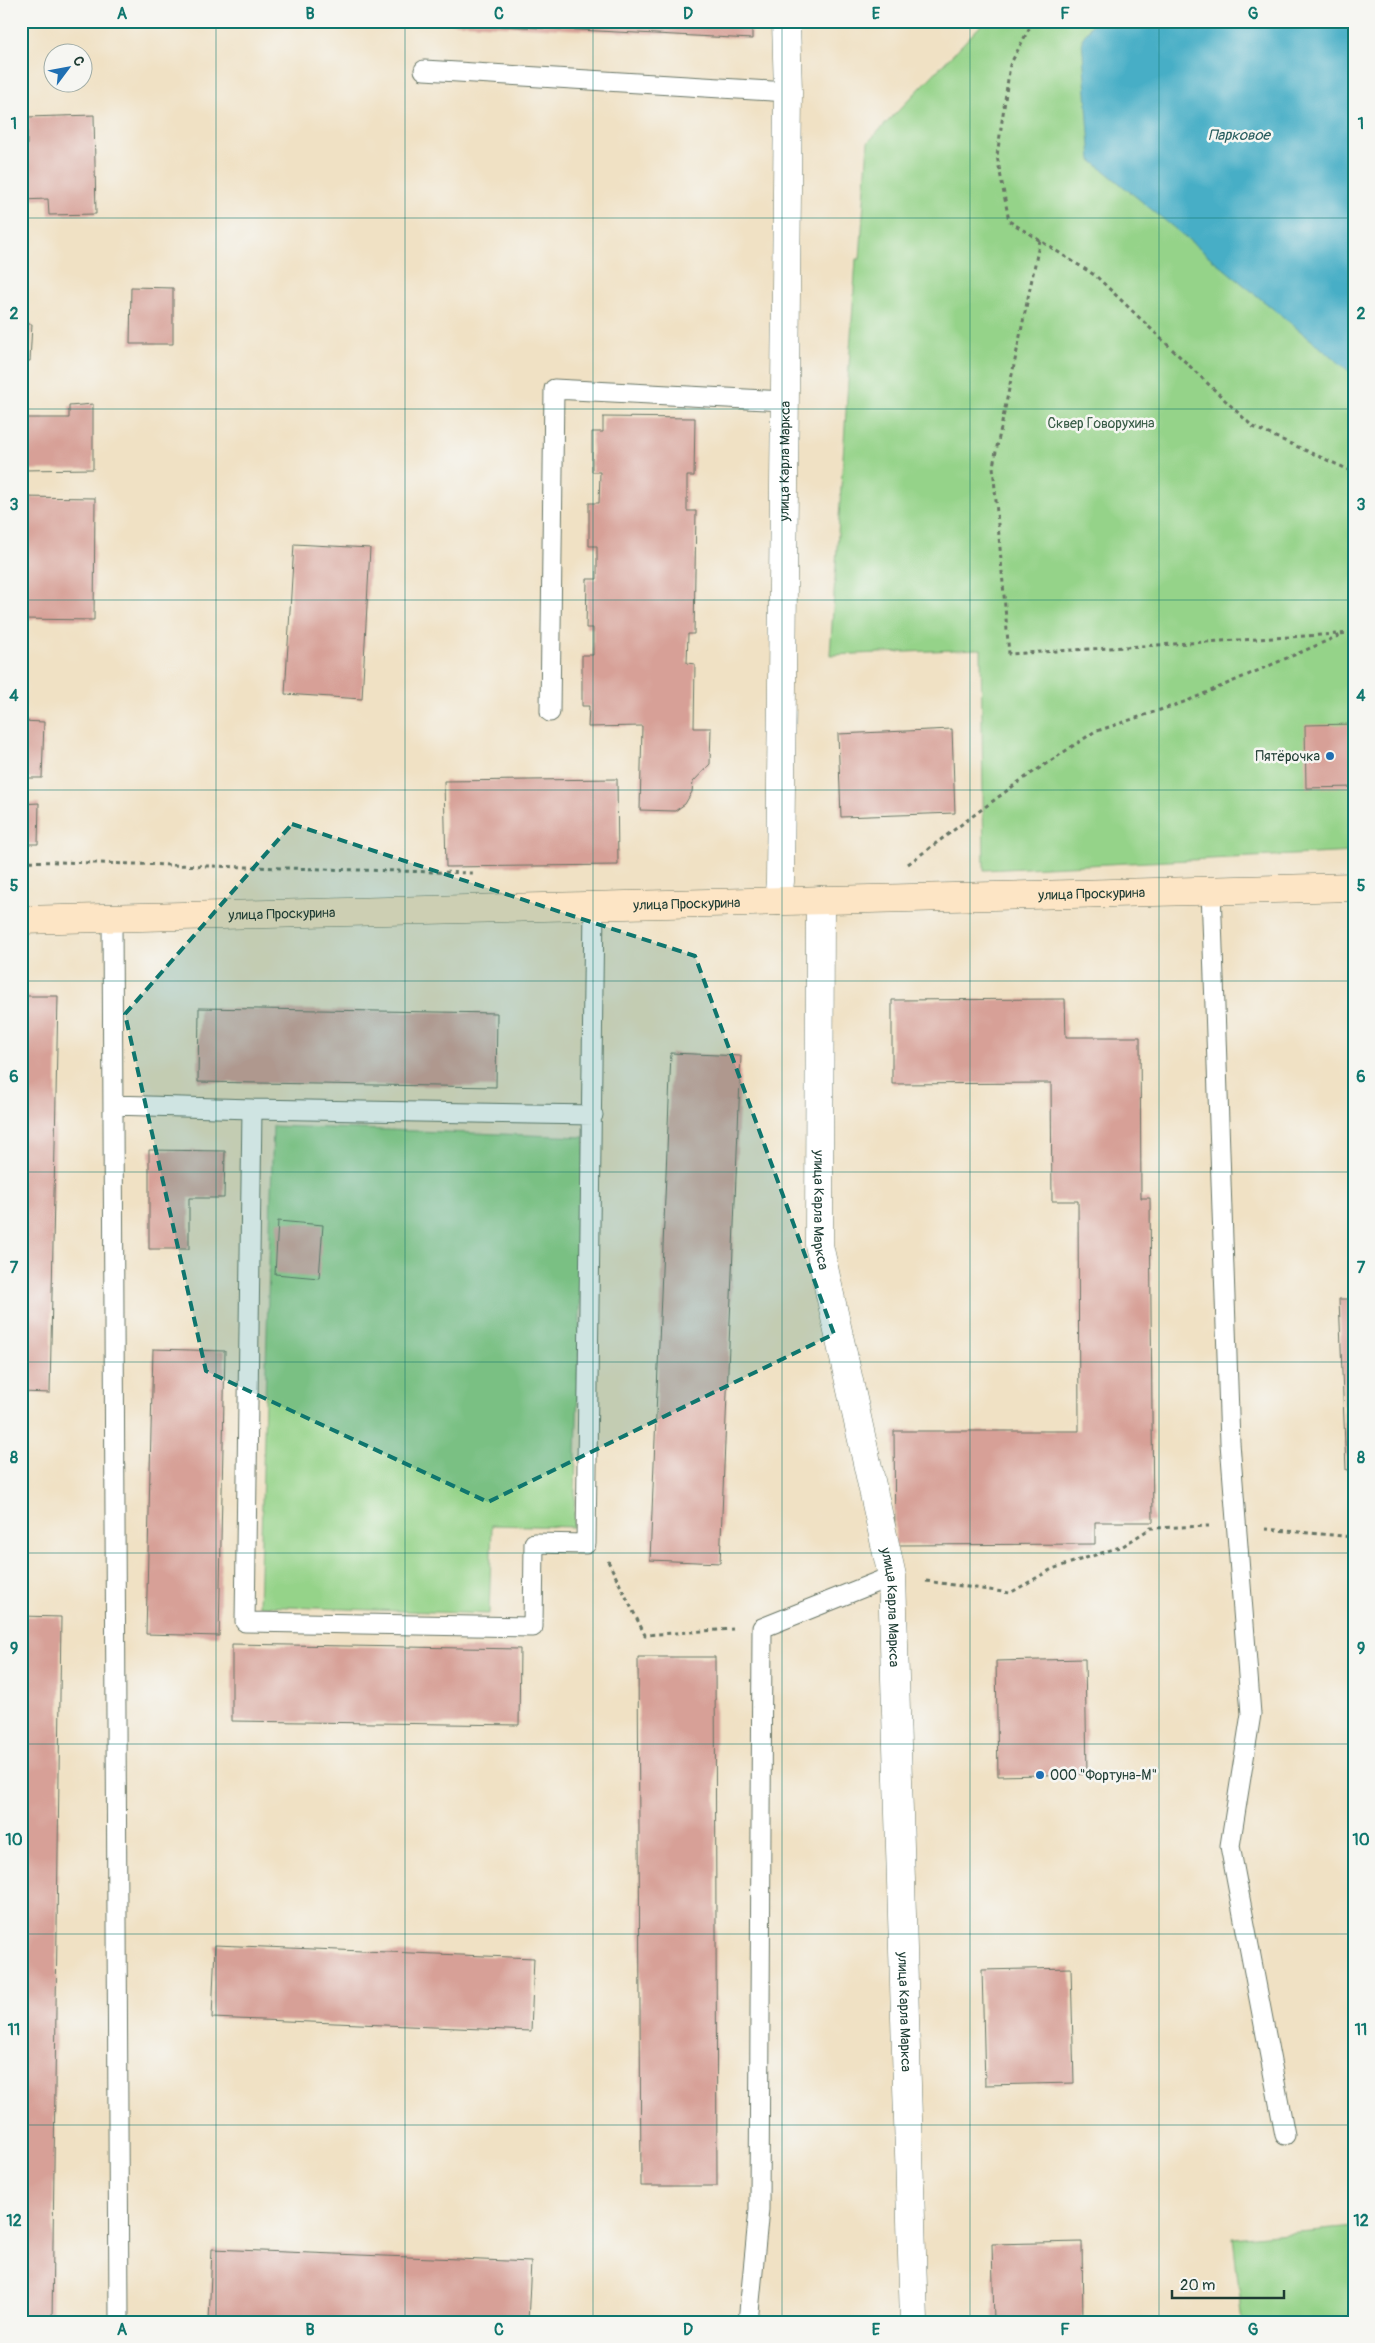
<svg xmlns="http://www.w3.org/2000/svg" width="1375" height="2343" viewBox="0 0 1375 2343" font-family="Pangolin,sans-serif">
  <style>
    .green { fill: #95d389; stroke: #5a885e }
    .water { fill: #47aec6; stroke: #33767d }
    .building { fill: #d7a097 }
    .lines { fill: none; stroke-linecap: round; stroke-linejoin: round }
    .lane-casing { stroke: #687666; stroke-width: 21 }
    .street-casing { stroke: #687666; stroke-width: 29 }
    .secondary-casing { stroke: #687666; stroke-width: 29 }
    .path { stroke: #687666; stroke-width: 3; stroke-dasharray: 4 4; stroke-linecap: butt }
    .lane { stroke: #fff; stroke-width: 19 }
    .street { stroke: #fff; stroke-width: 28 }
    .secondary { stroke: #fde5c5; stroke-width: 28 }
    .marked { fill: #0f766e; fill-opacity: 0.2; stroke: #0f766e; stroke-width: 4; stroke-dasharray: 10 6; stroke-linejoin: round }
    .grid { fill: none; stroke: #0f766e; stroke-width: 1; stroke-opacity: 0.55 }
    .poi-dot { fill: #1f6fb2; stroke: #f6f6f2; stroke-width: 2 }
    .labels { text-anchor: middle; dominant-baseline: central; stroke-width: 5; stroke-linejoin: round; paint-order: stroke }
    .park-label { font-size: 14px; fill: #375b45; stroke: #f6f6f2 }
    .street-label { font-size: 14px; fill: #1f3d34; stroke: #f6f6f2 }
    .poi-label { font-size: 14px; fill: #1f3d34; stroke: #f6f6f2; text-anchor: end }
    .water-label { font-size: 15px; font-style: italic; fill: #2b5f60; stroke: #f6f6f2 }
    .neatline { fill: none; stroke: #0f766e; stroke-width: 2 }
    .grid-label { font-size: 16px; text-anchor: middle; font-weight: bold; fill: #0f766e }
  </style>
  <rect width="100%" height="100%" fill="#f6f6f2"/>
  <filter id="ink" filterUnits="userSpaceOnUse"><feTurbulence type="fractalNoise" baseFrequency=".02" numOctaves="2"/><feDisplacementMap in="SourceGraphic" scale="10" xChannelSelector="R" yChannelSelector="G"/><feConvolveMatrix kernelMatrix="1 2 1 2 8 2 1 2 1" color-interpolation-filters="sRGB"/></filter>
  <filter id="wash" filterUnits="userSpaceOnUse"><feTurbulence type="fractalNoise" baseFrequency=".0096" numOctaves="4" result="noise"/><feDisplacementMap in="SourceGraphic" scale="20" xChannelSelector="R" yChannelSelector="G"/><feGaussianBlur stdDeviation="1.12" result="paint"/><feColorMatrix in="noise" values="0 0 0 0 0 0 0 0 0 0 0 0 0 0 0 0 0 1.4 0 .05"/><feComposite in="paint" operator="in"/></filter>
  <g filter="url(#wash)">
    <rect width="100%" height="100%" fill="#f0e1c4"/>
    <path class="green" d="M 985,21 L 1354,21 L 1354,852 L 984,870 L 981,649 L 830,655 L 856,259 L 860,259 L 868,142 Z
      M 273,1126 L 585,1137 L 574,1527 L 492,1525 L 489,1614 L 259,1606 Z
      M 1354,2227 L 1354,2322 L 1243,2322 L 1233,2238 Z"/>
    <path class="water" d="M 1094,21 L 1354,21 L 1354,375 L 1091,160 L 1082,39 Z"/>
    <g id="blocks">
      <path class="building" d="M 405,21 L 752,21 L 752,39 Z
        M 94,115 L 96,214 L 49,215 L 48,199 L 21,200 L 21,147 L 27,147 L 27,117 Z
        M 131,287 L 173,288 L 173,344 L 130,344 Z
        M 21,324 L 32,324 L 30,361 L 21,361 Z
        M 93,404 L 93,469 L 21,470 L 21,418 L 69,418 L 69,406 Z
        M 603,417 L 695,418 L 694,476 L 687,476 L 687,511 L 696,511 L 694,634 L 688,634 L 687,663 L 695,664 L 694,728 L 711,728 L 710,764 L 693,782 L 692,792 L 685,804 L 675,811 L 640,810 L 642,726 L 588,727 L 589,706 L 582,706 L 582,655 L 593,655 L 593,628 L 586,628 L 587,579 L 597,579 L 597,546 L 589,546 L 589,503 L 599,503 L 600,472 L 592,472 L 592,432 L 603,432 Z
        M 21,497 L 95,498 L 94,620 L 21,619 Z
        M 294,544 L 370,548 L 362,699 L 285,694 Z
        M 21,655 L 23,655 L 25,706 L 21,707 Z
        M 21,721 L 44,722 L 42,778 L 21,778 Z
        M 1354,724 L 1354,787 L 1306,788 L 1305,725 Z
        M 952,729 L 955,813 L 841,817 L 838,734 Z
        M 617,779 L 618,865 L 446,867 L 444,781 Z
        M 39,803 L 38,844 L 21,844 L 21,804 Z
        M 21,996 L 58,996 L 50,1393 L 21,1392 Z
        M 1065,999 L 1066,1037 L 1140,1037 L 1141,1198 L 1150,1198 L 1153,1522 L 1095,1522 L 1095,1544 L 895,1545 L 894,1431 L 1079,1431 L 1078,1201 L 1052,1201 L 1051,1083 L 892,1084 L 892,1000 Z
        M 199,1008 L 497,1013 L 496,1087 L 198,1082 Z
        M 671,1053 L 741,1056 L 720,1563 L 650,1560 Z
        M 149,1150 L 225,1151 L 224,1198 L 189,1198 L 189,1249 L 149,1249 Z
        M 278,1221 L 323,1225 L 319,1278 L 275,1274 Z
        M 1339,1299 L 1354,1299 L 1354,1469 L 1346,1470 Z
        M 153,1349 L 225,1351 L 219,1636 L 146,1634 Z
        M 21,1616 L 61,1617 L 52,2322 L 21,2322 Z
        M 232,1644 L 520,1649 L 519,1725 L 232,1721 Z
        M 638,1657 L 715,1657 L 717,2186 L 641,2186 Z
        M 1085,1659 L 1087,1774 L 998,1776 L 996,1661 Z
        M 215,1945 L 534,1958 L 531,2031 L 212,2018 Z
        M 1071,1968 L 1074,2083 L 985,2085 L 982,1970 Z
        M 1082,2242 L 1083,2322 L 994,2322 L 992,2244 Z
        M 212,2249 L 531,2262 L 528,2322 L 209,2322 Z"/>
    </g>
  </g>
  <g filter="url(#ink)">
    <use href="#blocks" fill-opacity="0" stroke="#687666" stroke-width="1"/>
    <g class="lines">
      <g class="lane-casing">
        <path id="lane" d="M 424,70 L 788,92
          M 550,712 L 554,389 L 785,401
          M 1211,890 L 1230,1443 L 1251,1714 L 1230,1846 L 1285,2135
          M 112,918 L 119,2322
          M 113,1105 L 252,1109
          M 593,1115 L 252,1109 L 245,1622 L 533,1627 L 534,1543 L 586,1544 L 594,906
          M 748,2322 L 759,2209 L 762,1628 L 892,1576"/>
      </g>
      <g class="street-casing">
        <g id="street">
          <path id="s1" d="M 820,900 L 819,1245 L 892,1576 L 914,2322"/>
          <path id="s2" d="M 778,901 L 780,881 L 788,92 L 786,21"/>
        </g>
      </g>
      <g class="secondary-casing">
        <g id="secondary">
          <path id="s3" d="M 21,920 L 1354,887"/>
        </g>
      </g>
      <path class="path" d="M 1033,21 L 1010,65 L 997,156 L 1009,221 L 1096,276 L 1253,427 L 1354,472
        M 1040,240 L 993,466 L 1009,654 L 1354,633
        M 21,861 L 473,873
        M 908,864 L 1020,781 L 1094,732 L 1187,701 L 1343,634
        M 1265,1529 L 1354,1537
        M 608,1561 L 645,1635 L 733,1629
        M 926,1581 L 1010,1593 L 1052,1569 L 1123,1546 L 1151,1528 L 1209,1526"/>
      <use href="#lane" class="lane"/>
      <use href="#street" class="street"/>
      <use href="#secondary" class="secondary"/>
    </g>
  </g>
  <path class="marked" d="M 292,824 L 695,956 L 834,1334 L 488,1502 L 206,1371 L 125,1014 Z"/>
  <path class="grid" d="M 216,21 L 216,2322M 405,21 L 405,2322M 593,21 L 593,2322M 782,21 L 782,2322M 970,21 L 970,2322M 1159,21 L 1159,2322M 21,218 L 1354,218M 21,409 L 1354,409M 21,600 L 1354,600M 21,790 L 1354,790M 21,981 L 1354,981M 21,1172 L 1354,1172M 21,1362 L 1354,1362M 21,1553 L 1354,1553M 21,1744 L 1354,1744M 21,1934 L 1354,1934M 21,2125 L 1354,2125"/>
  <g class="poi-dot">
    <circle cx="1330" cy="756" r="5"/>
    <circle cx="1040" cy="1775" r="5"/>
  </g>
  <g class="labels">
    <g class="park-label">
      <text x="1101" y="423">Сквер Говорухина</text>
    </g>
    <g class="street-label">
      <text stroke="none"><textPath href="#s2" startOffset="440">улица Карла Маркса</textPath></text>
      <text stroke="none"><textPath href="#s3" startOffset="1071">улица Проскурина</textPath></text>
      <text stroke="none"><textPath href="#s3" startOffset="666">улица Проскурина</textPath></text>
      <text stroke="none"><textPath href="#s3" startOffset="261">улица Проскурина</textPath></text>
      <text stroke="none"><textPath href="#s1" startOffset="310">улица Карла Маркса</textPath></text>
      <text stroke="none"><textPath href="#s1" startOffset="715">улица Карла Маркса</textPath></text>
      <text stroke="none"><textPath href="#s1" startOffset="1120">улица Карла Маркса</textPath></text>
    </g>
    <g class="poi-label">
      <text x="1320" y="756">Пятёрочка</text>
      <text x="1050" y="1775" text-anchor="start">ООО "Фортуна-М"</text>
    </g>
    <g class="water-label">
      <text x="1239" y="135">Парковое</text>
    </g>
  </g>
  <rect width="1375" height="2343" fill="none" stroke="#f6f6f2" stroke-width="55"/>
  <g transform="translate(68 68) rotate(58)"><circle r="24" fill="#f6f6f2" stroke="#a0aca6"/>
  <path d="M0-4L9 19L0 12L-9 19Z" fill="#1f6fb2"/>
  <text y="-8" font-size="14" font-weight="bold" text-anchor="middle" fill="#1f3d34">С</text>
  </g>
  <path d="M1172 2290v8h112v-8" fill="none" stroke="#1f3d34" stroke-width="2.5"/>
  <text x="1180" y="2290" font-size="15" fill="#1f3d34" stroke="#f6f6f2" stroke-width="4" paint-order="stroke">20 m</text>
  <rect x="28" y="28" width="1320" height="2288" class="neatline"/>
  <g class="grid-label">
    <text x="122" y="19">A</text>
    <text x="310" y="19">B</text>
    <text x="499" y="19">C</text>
    <text x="688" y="19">D</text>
    <text x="876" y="19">E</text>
    <text x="1065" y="19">F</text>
    <text x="1253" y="19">G</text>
    <text x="14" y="129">1</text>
    <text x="1361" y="129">1</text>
    <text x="14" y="319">2</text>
    <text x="1361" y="319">2</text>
    <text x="14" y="510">3</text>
    <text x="1361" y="510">3</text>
    <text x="14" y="701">4</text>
    <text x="1361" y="701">4</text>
    <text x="14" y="891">5</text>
    <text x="1361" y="891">5</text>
    <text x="14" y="1082">6</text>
    <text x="1361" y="1082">6</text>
    <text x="14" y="1273">7</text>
    <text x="1361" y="1273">7</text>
    <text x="14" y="1463">8</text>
    <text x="1361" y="1463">8</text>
    <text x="14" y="1654">9</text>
    <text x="1361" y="1654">9</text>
    <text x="14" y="1845">10</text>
    <text x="1361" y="1845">10</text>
    <text x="14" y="2035">11</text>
    <text x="1361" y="2035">11</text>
    <text x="14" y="2226">12</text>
    <text x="1361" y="2226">12</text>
    <text x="122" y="2335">A</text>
    <text x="310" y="2335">B</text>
    <text x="499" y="2335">C</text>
    <text x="688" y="2335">D</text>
    <text x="876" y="2335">E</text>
    <text x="1065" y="2335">F</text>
    <text x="1253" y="2335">G</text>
  </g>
</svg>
